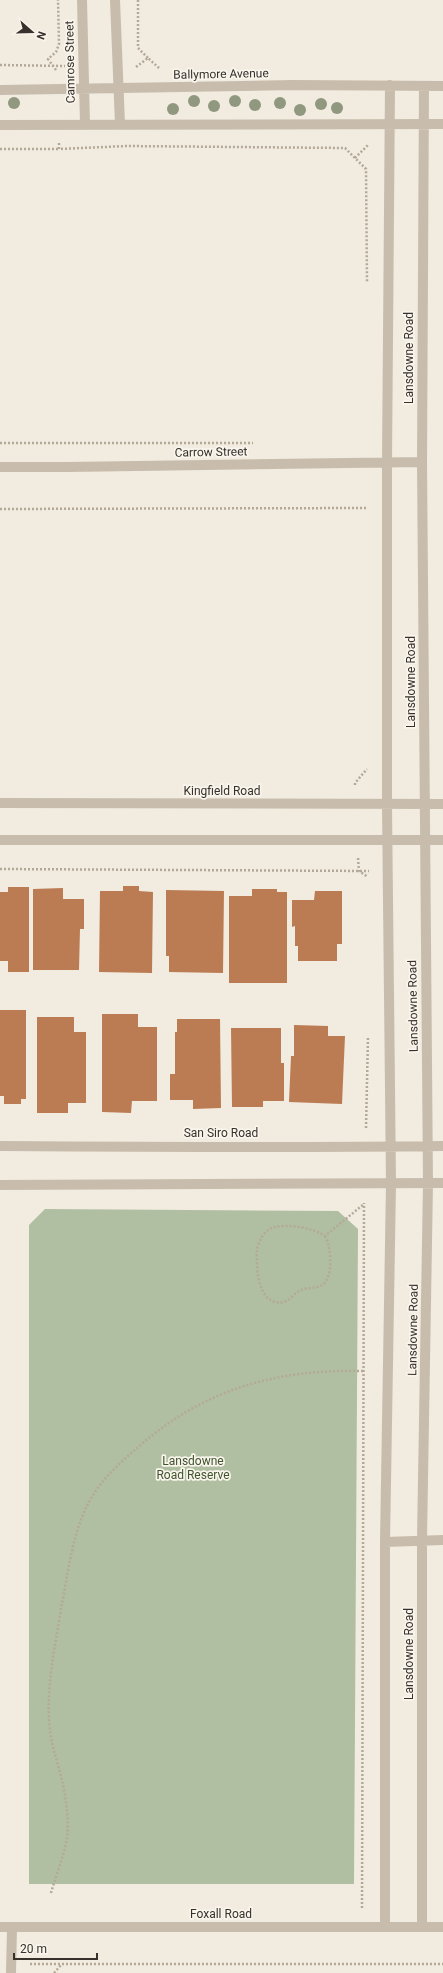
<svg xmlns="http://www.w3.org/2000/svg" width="443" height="1973" viewBox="0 0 443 1973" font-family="Roboto,sans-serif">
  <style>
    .green { fill: #b0bfa1 }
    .building { fill: #bc7c53 }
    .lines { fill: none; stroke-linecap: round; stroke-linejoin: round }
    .path { stroke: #b4a897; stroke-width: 2.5; stroke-dasharray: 2 2; stroke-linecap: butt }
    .minor { stroke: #c8bdac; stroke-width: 10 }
    .tertiary { stroke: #c8bdac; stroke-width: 10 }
    .tree { fill: #90987f }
    .labels { text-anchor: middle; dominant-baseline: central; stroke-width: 3.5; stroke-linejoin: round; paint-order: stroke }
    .street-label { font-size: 12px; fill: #37302b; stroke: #f9f5ec }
    .park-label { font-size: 12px; fill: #415430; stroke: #f9f5ec }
  </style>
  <rect width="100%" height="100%" fill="#f1ebe0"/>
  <path class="green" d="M 45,1209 L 338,1211 L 358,1229 L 354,1884 L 29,1884 L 29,1225 Z"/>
  <path class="building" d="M 123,886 L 139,886 L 139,891 L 153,892 L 152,973 L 99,972 L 100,891 L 123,891 Z
    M 8,887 L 29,887 L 29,972 L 8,972 L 8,961 L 0,961 L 0,892 L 8,892 Z
    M 63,888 L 63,899 L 84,899 L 84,929 L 80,929 L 79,970 L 33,970 L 33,889 Z
    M 252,889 L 277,889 L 277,892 L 287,892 L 287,983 L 229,983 L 229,896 L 252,896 Z
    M 166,890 L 224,891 L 223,973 L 169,972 L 169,956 L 166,956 Z
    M 315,891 L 342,891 L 342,944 L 337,944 L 337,961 L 298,961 L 298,946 L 295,946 L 295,926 L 292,927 L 292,900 L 314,900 Z
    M 0,1010 L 26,1010 L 26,1099 L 21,1099 L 21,1104 L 4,1104 L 4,1096 L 0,1096 Z
    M 102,1014 L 138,1014 L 138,1027 L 157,1027 L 157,1101 L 132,1101 L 131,1113 L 102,1112 Z
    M 37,1017 L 74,1017 L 74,1032 L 86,1032 L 86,1103 L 68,1103 L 68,1113 L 37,1113 Z
    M 177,1019 L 220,1019 L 221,1108 L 193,1109 L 193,1100 L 170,1100 L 170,1074 L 175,1074 L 175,1032 L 177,1032 Z
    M 294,1025 L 328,1026 L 328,1036 L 345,1036 L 342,1104 L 289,1102 L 291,1056 L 294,1056 Z
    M 231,1028 L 281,1028 L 281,1063 L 284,1063 L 284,1101 L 263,1101 L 263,1107 L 232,1107 Z"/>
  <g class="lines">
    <path class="path" d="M 138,0 L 138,48 L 148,58
      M 0,65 L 65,66
      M 136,67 L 148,58 L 159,68
      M 56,70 L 48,59 L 56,52 L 59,44 L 58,0
      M 59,143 L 59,149 L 127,146 L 345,148 L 366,169 L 367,282
      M 0,149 L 59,149
      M 355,158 L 369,144
      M 0,443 L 253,443
      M 0,509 L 367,508
      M 355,785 L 355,783 L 367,769
      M 358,858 L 359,871 L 368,877
      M 0,869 L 369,871
      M 366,1128 L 368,1037
      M 325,1236 C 331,1246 334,1278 322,1285 C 316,1289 306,1287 299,1291 C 294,1294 290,1300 284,1302 C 257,1307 256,1267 257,1250 C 258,1241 266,1228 275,1227 C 289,1224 314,1228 325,1236 L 364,1204
      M 51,1893 C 56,1875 64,1856 67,1838 C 69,1820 66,1798 62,1780 C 57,1760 50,1742 49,1720 C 47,1683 55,1646 61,1609 C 68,1574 73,1526 93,1495 C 104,1477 121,1462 137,1448 C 204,1389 275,1369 364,1371
      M 362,1908 L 364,1203
      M 30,1964 L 443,1964
      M 54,1973 L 62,1964"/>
    <path class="minor" d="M 82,0 L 85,124
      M 115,0 L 120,124
      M 0,90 L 293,85 L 443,86
      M 0,125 L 443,124
      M 0,467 L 68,467 L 422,462
      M 0,803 L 443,804
      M 0,840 L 443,840
      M 0,1146 C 148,1147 295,1148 443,1146
      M 0,1185 L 443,1183
      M 385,1542 L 443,1540
      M 385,1927 L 385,1542 L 391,1184 L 387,805 L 387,462 L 390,85
      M 422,1927 L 422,1540 L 428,1183 L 422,462 L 424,86
      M 11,1973 L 12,1927"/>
    <path class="tertiary" d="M 0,1927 L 443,1927"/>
  </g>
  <g class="tree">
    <circle cx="194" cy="101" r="6"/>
    <circle cx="235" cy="101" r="6"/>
    <circle cx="14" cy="103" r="6"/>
    <circle cx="280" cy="103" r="6"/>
    <circle cx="321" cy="104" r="6"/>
    <circle cx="255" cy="105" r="6"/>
    <circle cx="214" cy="106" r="6"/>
    <circle cx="337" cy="108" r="6"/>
    <circle cx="173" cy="109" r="6"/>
    <circle cx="300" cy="110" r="6"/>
  </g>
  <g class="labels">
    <g class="street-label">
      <text transform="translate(70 62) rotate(-91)">Camrose Street</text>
      <text transform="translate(221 74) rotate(-1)">Ballymore Avenue</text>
      <text transform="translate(409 358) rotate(-90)">Lansdowne Road</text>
      <text transform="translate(211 452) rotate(-1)">Carrow Street</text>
      <text transform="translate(411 682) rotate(-90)">Lansdowne Road</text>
      <text x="222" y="791">Kingfield Road</text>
      <text transform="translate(413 1006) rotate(-91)">Lansdowne Road</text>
      <text x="221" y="1133">San Siro Road</text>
      <text transform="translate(413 1330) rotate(-89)">Lansdowne Road</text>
      <text transform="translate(409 1654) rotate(-90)">Lansdowne Road</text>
      <text x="221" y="1914">Foxall Road</text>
    </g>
    <g class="park-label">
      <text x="193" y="1461">Lansdowne<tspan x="193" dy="14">Road Reserve</tspan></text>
    </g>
  </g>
  <g transform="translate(32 32) rotate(110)" stroke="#f9f5ec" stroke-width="3" paint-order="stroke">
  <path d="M0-3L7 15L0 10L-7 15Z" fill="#37302b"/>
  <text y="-6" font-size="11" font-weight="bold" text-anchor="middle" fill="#37302b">N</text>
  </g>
  <path d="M14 1953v6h83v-6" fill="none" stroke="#37302b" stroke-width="2"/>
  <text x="20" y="1953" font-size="12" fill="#37302b" stroke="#f9f5ec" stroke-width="3" paint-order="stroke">20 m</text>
</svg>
